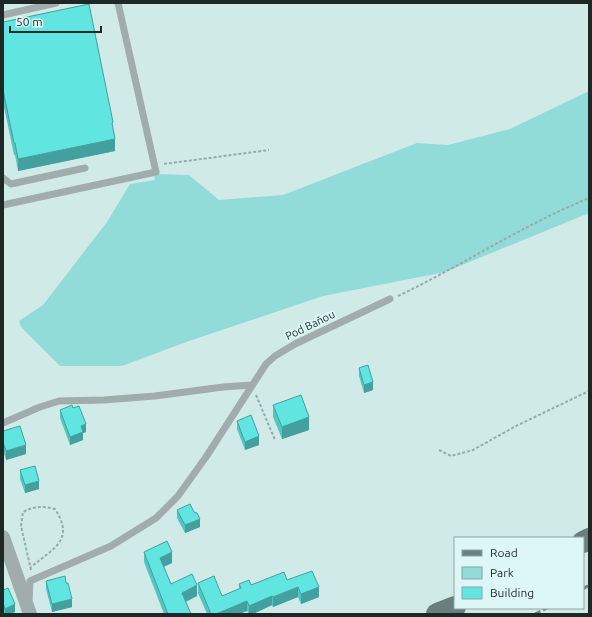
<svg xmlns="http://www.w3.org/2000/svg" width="592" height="617" viewBox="0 0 592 617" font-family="Ubuntu,sans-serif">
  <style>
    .green { fill: #91dbd8 }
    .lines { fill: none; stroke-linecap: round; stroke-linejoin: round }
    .path { stroke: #96abaa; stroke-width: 2; stroke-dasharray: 3 2; stroke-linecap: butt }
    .service { stroke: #a1acac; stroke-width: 7 }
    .minor { stroke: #a1acac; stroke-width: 14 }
    .primary { stroke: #6a7e7d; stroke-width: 22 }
    .rail { stroke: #748685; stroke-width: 3; stroke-dasharray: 6 3; stroke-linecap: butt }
    .wall { fill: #53c5c2 }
    .shaded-wall { fill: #43a09e }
    .building { fill: #60e5e1; stroke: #43a09e }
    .labels { text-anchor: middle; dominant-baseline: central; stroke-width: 3.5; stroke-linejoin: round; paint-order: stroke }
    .street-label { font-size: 11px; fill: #1e2827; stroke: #ddf7f6 }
  </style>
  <rect width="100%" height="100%" fill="#d0eae8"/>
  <path class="green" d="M 589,91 L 589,213 L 445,272 L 323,296 L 189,341 L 122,366 L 60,366 L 21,327 L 19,321 L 43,305 L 107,222 L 130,184 L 155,180 L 154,174 L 189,175 L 219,200 L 283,195 L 417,143 L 448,145 L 510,129 Z"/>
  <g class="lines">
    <path class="path" d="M 164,164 L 269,150
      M 398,296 C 463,265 523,225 589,198
      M 256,395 L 275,440
      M 439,450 L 451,456 L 473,450 L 516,426 L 589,391
      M 31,570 L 21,526 L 23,512 C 34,506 43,506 55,509 C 75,540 54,548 31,567"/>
    <path class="service" d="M 3,15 L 56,3
      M 3,178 L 11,184 L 85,168
      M 3,205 L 156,172 L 118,3
      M 3,423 L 40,407 L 59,401 L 104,400 L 155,396 L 223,387 L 252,385
      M 29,601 L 30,581 L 111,546 L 156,518 L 178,496 L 206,457 L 266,364 L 275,356 L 295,344 L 390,299"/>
    <path class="minor" d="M 3,537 L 30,614"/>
    <path class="primary" d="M 583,542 L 589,539
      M 437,614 L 455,607"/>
    <path class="rail" d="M 583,589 L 589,585
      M 535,614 L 547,608"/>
  </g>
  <path class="wall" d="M 3,22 L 113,130 L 115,151 L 18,171 L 15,155 L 14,155 L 3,102 Z
    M 359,368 L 373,390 L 364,393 L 359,376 Z
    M 273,405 L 309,430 L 282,439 L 273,417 Z
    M 73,408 L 86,432 L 83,433 L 83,440 L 70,445 L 60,418 L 60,410 Z
    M 237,421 L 259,445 L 245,450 L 237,429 Z
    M 3,431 L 26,454 L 6,460 L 3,450 Z
    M 20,470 L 39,489 L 25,493 L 20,479 Z
    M 177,510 L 200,527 L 185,533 L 177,518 Z
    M 144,552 L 172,563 L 164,567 L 171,584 L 197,596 L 186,602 L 191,614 L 164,614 L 144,562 Z
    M 287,580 L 319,597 L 301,604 L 298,597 L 273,607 L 272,605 L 253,614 L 249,614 L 247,611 L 239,614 L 207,614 L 198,593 L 198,583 L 222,596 L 239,589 L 239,584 L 251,585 Z
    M 46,581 L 72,607 L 52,612 L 46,589 Z
    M 3,590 L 15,612 L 10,614 L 4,614 L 3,611 Z"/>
  <path class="shaded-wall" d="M 115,139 L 115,151 L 18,171 L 18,159 Z
    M 373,382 L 373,390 L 364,393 L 364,385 Z
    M 309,417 L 309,430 L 282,439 L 282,427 Z
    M 86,424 L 86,432 L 83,433 L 83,440 L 70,445 L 70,437 L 81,426 Z
    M 259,436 L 259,445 L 245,450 L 245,442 Z
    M 26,445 L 26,454 L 6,460 L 6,451 Z
    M 39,481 L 39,489 L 25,493 L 25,485 Z
    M 200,519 L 200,527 L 185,533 L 185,525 Z
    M 172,552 L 172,563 L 160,568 L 160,558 Z
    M 197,585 L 197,596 L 182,603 L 182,593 Z
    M 298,587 L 298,597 L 273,607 L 273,597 Z
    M 319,587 L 319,597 L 301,604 L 301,594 Z
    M 272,596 L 272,605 L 253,614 L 249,614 L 249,606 Z
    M 72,599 L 72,607 L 52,612 L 52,604 Z
    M 247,601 L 247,611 L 239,614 L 216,614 Z
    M 15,604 L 15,612 L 10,614 L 5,614 L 5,609 Z"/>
  <path class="building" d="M 89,4 L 113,122 L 112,123 L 115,139 L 18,159 L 15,143 L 14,143 L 3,90 L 3,22 Z
    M 368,365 L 373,382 L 364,385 L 359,368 Z
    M 301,395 L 309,417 L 282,427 L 273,405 Z
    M 72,405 L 73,408 L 79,406 L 86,424 L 81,426 L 83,432 L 70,437 L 60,410 Z
    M 251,415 L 259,436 L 245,442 L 237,421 Z
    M 20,426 L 26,445 L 6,451 L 3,442 L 3,431 Z
    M 35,466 L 39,481 L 25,485 L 20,470 Z
    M 190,504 L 194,512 L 197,513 L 200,519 L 185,525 L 177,510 Z
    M 167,541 L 172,552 L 160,558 L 171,584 L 192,574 L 197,585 L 182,593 L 191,614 L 168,614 L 144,552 Z
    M 312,571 L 319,587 L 301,594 L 298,587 L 273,597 L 272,596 L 249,606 L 247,601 L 216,614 L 211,614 L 198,583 L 214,576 L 222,596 L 241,588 L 239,584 L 249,580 L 251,585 L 284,572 L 287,580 Z
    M 65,576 L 66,583 L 68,583 L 72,599 L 52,604 L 46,581 Z
    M 8,588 L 15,604 L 5,609 L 3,603 L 3,590 Z"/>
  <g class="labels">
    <g class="street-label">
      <text transform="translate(310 325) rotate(-26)">Pod Baňou</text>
    </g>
  </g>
  <rect width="592" height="617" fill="none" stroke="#1e2827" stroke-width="8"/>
  <rect x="454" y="537" width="130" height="72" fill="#ddf7f6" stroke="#91a4a3"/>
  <rect x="462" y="550" width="20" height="6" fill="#6a7e7d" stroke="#91a4a3"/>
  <text x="490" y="557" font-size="12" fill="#1e2827">Road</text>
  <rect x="462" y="567" width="20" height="12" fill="#91dbd8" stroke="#91a4a3"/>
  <text x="490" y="577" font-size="12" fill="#1e2827">Park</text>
  <rect x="462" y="587" width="20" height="12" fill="#60e5e1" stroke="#91a4a3"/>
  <text x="490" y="597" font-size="12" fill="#1e2827">Building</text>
  <path d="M10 26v6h91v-6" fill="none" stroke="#1e2827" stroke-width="2"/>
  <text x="16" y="26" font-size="12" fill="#1e2827" stroke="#ddf7f6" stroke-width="3" paint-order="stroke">50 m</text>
</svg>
